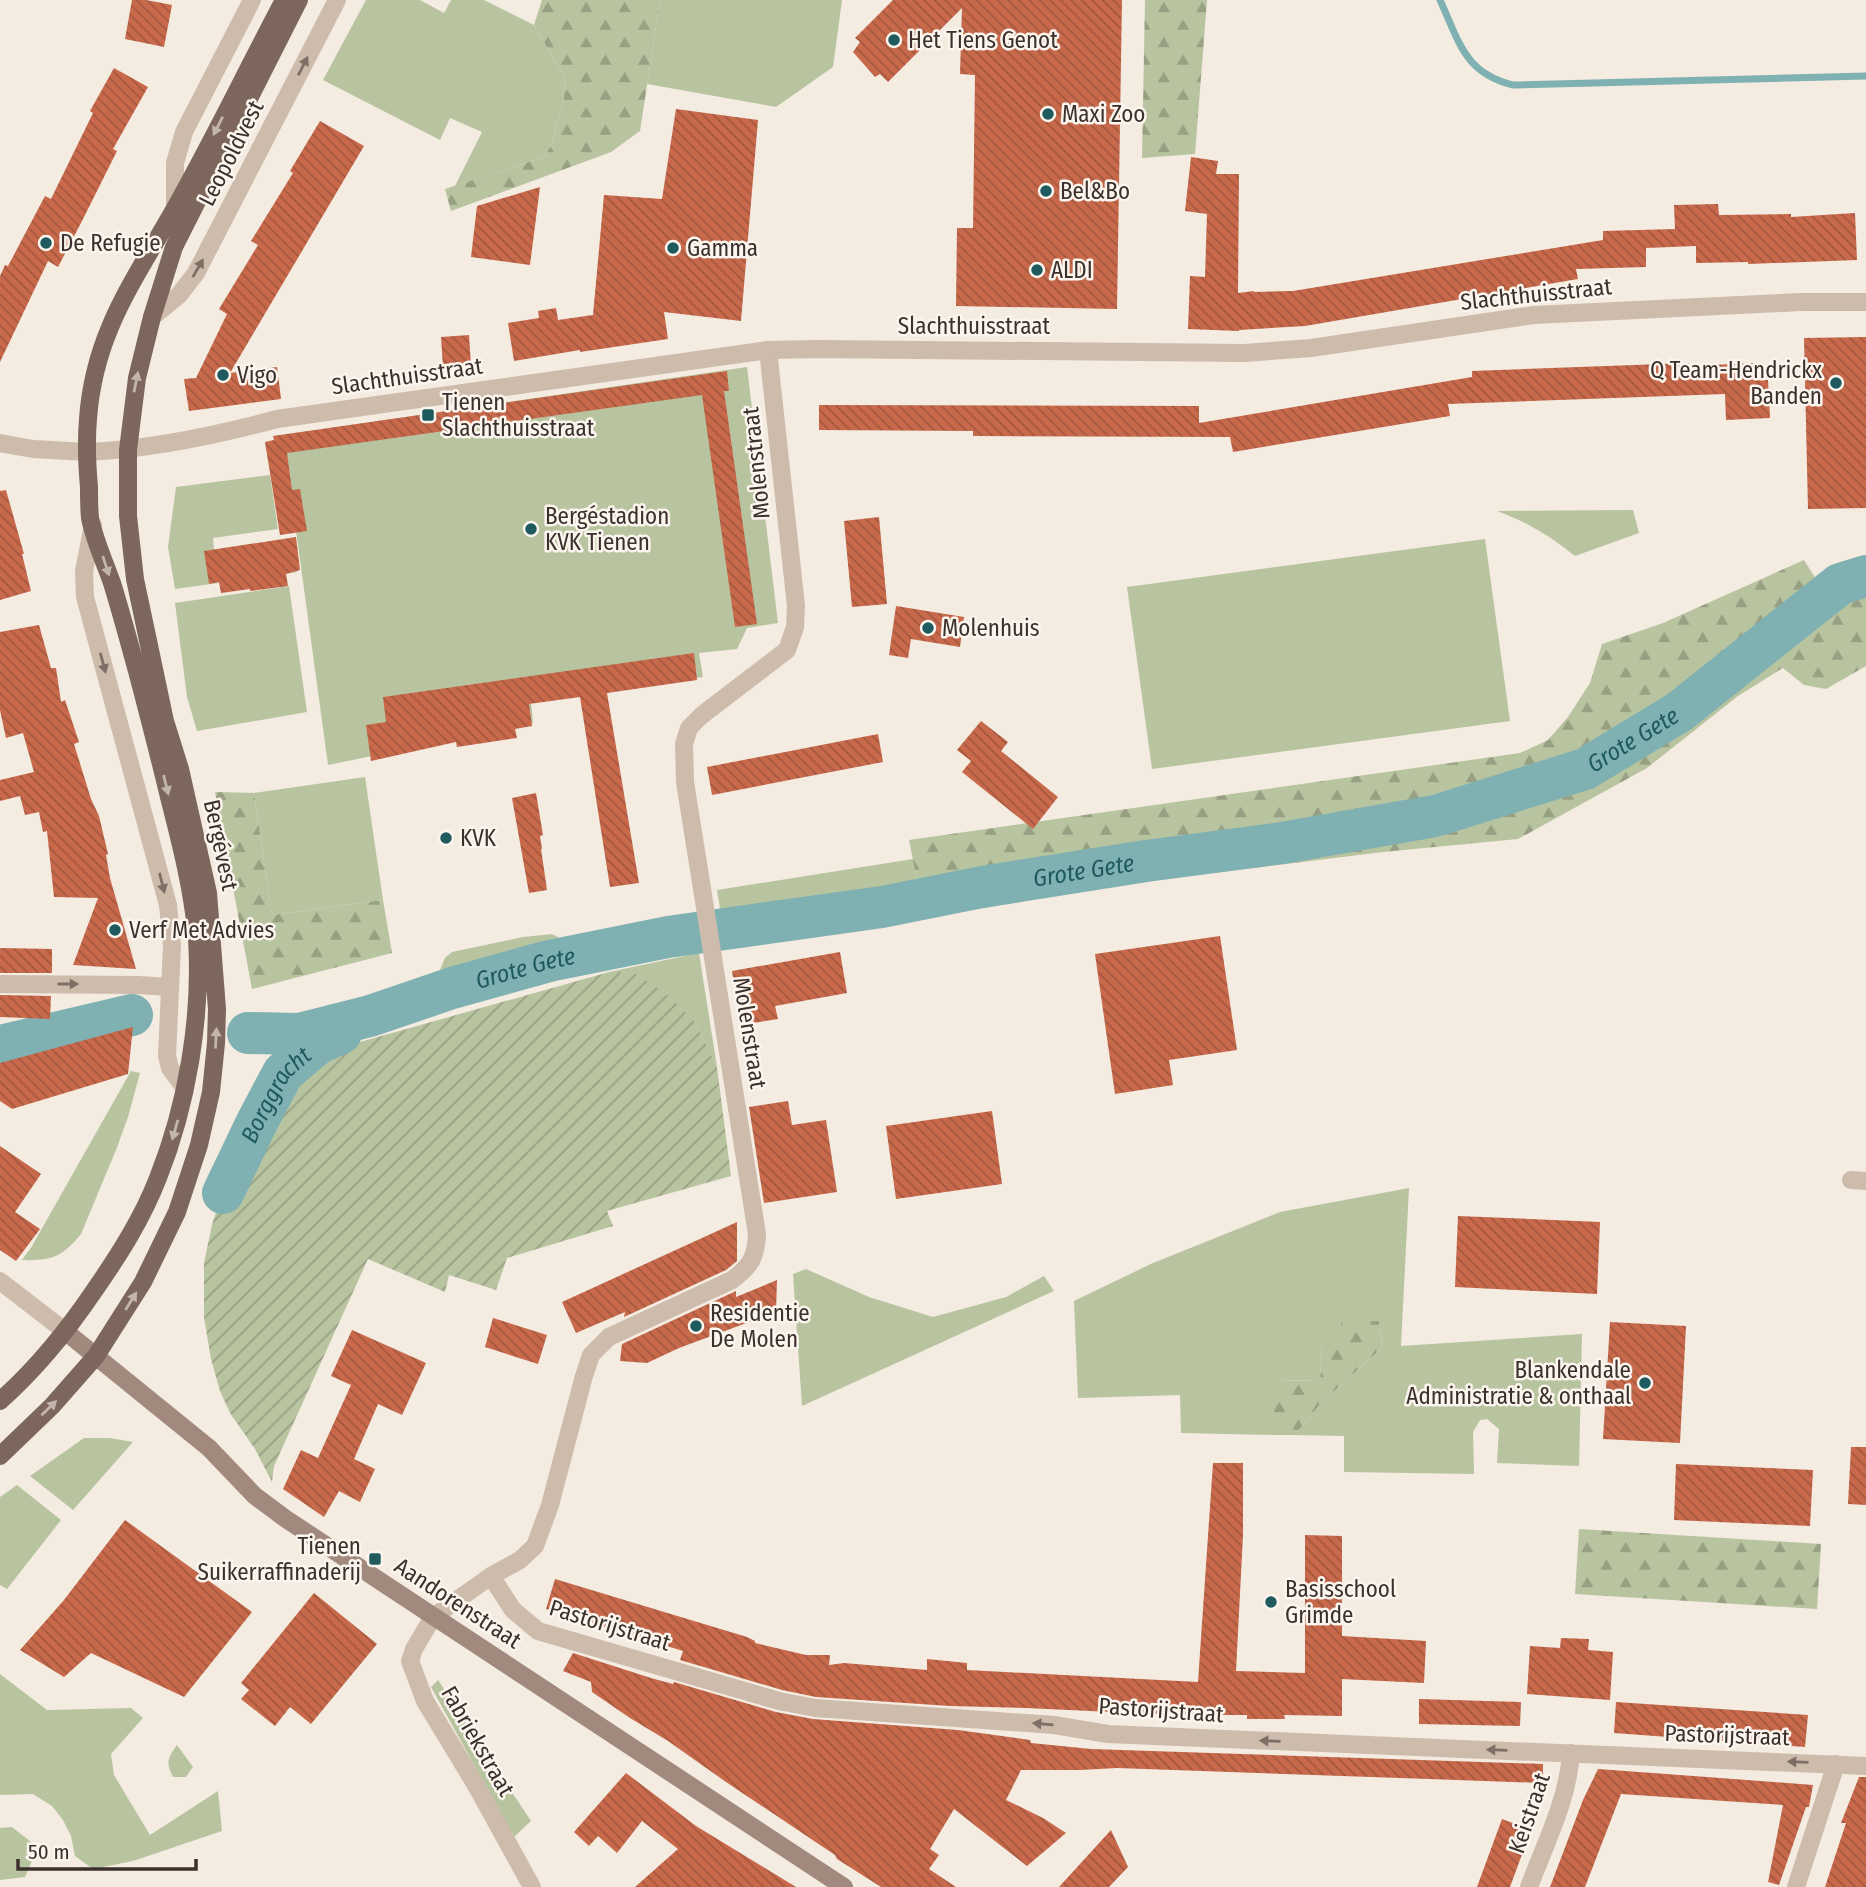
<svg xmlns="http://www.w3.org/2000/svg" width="1866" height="1887" viewBox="0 0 1866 1887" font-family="'Fira Sans Condensed',sans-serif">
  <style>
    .grass { fill: #b8c4a0 }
    .forest { fill: url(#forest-firs) }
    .garden { fill: url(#garden-furrows) }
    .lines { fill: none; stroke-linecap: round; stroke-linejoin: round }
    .stream { stroke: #7fb0b2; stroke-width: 7 }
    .river { stroke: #7fb0b2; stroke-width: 42 }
    .building { fill: url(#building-back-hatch) }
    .minor { stroke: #cdbbac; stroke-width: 18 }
    .tertiary { stroke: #cdbbac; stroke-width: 18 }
    .secondary { stroke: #a18a7d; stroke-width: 18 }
    .primary { stroke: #7d675c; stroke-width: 18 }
    .oneway { fill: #7d6f65 }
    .oneway2 { fill: #c2b5ac }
    .poi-dot { fill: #1f5a5e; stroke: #fbf5ee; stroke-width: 2.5 }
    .labels { text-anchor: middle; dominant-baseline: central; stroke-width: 5; stroke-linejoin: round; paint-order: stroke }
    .poi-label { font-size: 23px; fill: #3b302b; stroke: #fbf5ee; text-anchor: start }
    .street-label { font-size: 23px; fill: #3b302b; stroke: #fbf5ee }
    .water-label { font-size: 24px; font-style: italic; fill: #1f5a5e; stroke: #fbf5ee }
  </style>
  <defs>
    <pattern id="forest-firs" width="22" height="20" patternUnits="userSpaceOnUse" patternTransform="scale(1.75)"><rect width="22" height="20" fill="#b8c4a0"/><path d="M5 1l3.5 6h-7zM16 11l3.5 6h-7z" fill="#97a083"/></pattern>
    <pattern id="garden-furrows" width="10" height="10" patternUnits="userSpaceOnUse" patternTransform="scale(1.75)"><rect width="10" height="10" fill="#b8c4a0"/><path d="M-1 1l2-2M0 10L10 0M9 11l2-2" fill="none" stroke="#97a083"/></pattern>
    <pattern id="building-back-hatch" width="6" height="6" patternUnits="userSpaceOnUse" patternTransform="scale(1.75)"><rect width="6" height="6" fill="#c8694b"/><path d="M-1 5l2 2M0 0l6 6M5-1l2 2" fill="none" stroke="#a4573f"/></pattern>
  </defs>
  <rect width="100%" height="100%" fill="#f4ebe1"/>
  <path class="grass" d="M 366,0 L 420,0 L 444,13 L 451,0 L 484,0 L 534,25 L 565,78 L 563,107 L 557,123 L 552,144 L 544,157 L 455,186 L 482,132 L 450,118 L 440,140 L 323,80 Z
    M 660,0 L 842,0 L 833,67 L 776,107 L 647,84 Z
    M 747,367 L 778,623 L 747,628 L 737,649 L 699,653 L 703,677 L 531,702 L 533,723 L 328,765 L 283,435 Z
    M 270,475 L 278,529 L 213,538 L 214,551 L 293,540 L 297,572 L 175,589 L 168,547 L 176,487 Z
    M 1633,510 L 1639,533 L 1575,556 C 1548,535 1529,523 1497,511 Z
    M 1485,539 L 1510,721 L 1152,769 L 1127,587 Z
    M 289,586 L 307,712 L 197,731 L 187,697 L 175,603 Z
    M 365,777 L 383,900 L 272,915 L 254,793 Z
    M 913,859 L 917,881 L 929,879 L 930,889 L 722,921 L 717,890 Z
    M 552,934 L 571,944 L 521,958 L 440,970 L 445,958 L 452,952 L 523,937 Z
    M 699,953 L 717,1067 L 696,1023 L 633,972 L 609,972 Z
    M 131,1071 L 140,1073 L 128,1117 L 116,1150 L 81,1234 C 62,1257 52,1261 22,1260 L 32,1246 Z
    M 1409,1188 L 1401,1346 L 1582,1334 L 1579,1466 L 1497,1463 L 1499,1429 L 1487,1419 L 1480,1420 L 1473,1432 L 1474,1474 L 1344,1472 L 1344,1436 L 1295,1435 L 1321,1403 L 1383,1347 L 1379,1321 L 1342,1344 L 1322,1346 L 1320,1380 L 1274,1381 L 1274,1435 L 1181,1433 L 1180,1395 L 1078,1398 L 1074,1301 L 1153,1263 L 1280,1212 Z
    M 806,1269 L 869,1297 L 933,1317 L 1006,1297 L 1044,1276 L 1054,1291 L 802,1406 L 793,1274 Z
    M 84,1438 L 110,1438 L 133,1442 L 73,1510 L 30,1476 Z
    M 17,1485 L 61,1520 L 7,1589 L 0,1585 L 0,1497 Z
    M 0,1674 L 47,1710 L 131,1708 L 143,1718 L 111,1754 L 114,1775 L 150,1835 L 218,1791 L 222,1831 L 133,1861 L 93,1869 L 75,1856 L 71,1836 L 63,1820 L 52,1806 L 33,1794 L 0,1795 Z
    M 438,1680 L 531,1821 L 514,1837 L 431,1687 Z
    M 177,1745 L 193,1767 L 186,1777 L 173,1777 C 166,1764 167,1758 177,1745 Z
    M 12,1827 L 31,1842 L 32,1861 L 25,1877 L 0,1880 L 0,1828 Z"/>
  <path class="forest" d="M 542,0 L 660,0 L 640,131 L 611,152 L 451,211 L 445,189 L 544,157 L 552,144 L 557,123 L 563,107 L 565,78 L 534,25 Z
    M 1145,0 L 1207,0 L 1195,154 L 1142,158 Z
    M 1804,560 L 1816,579 L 1840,584 L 1866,576 L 1866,666 L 1826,689 L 1804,685 L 1783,668 L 1738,696 L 1647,768 L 1518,839 L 1383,852 L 1133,883 L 930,917 L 929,880 L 917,881 L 909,840 L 1520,753 L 1548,740 L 1568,717 L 1590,683 L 1602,644 L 1663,623 Z
    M 215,792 L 254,793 L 272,915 L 383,900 L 392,953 L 252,989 Z
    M 1379,1321 L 1383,1347 L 1321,1403 L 1295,1435 L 1274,1435 L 1274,1381 L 1320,1380 L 1322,1345 L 1342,1344 L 1341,1322 Z
    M 1579,1529 L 1821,1544 L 1817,1609 L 1575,1594 Z"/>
  <path class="garden" d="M 609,972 L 633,972 L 664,992 L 696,1023 L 717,1067 L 731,1176 L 607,1211 L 613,1226 L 507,1258 L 496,1290 L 449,1275 L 445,1292 L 368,1259 L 274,1466 L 272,1482 L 255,1449 L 230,1413 L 220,1391 L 211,1359 L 204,1317 L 204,1263 L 212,1225 L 236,1148 L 247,1129 L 266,1127 L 274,1119 L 303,1067 L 328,1051 Z"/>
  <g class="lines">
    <path class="stream" d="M 1440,0 C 1459,41 1464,73 1513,85 L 1866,76"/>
    <g class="river">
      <path id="s1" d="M 248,1033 L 299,1034 L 370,1016 L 452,988 L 549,961 L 668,937 L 882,907 L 982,887 L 1146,861 L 1282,843 L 1435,816 L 1585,769 L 1679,712 L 1840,584 L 1866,576"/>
      <path d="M 0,1046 L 132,1015"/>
      <path id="s2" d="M 223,1193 L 257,1122 L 283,1073 L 317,1044 L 341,1033"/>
    </g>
  </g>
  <path class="building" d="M 132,0 L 146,0 L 172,5 L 164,47 L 125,39 Z
    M 893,0 L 1122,0 L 1117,309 L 956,306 L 957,228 L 973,228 L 975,75 L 960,74 L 962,8 L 888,82 L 880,74 L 875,77 L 853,52 L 860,42 L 855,38 Z
    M 114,68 L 148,87 L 113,149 L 117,151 L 82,221 L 58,267 L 48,261 L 0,362 L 0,276 L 5,265 L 8,266 L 45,196 L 51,199 L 93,113 L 90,111 Z
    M 676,109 L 758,120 L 741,321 L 664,312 L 668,339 L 580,352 L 580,350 L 514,361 L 508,323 L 539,318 L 538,311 L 556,308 L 558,320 L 593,315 L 604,195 L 662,199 Z
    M 320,121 L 364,146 L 230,373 L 277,367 L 281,399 L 189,411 L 184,379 L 196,378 L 227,314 L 219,309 L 258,245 L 251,241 L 293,173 L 290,171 Z
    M 1191,157 L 1218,161 L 1216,174 L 1239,174 L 1238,293 L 1254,291 L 1254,292 L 1293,291 L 1603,240 L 1603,231 L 1675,229 L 1674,205 L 1718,204 L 1719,215 L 1791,214 L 1791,217 L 1855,213 L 1857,260 L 1748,264 L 1748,262 L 1696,263 L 1696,246 L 1646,248 L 1646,267 L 1576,269 L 1578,279 L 1305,326 L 1239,330 L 1239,331 L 1188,329 L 1190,276 L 1205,277 L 1207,214 L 1185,211 Z
    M 540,187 L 530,265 L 471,257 L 477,206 Z
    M 469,335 L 471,366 L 443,368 L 441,337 Z
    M 1866,337 L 1866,508 L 1808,509 L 1804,338 Z
    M 1689,363 L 1689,366 L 1755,363 L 1756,380 L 1768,380 L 1770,418 L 1726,420 L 1725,394 L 1448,404 L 1450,416 L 1233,452 L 1230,437 L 973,436 L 973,431 L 819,430 L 819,405 L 1199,406 L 1199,423 L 1472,377 L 1472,371 Z
    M 727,371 L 729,391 L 724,391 L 757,624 L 735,627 L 702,395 L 287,453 L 292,490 L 300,489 L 307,531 L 280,535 L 265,442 L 274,440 L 273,436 Z
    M 6,490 L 24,554 L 22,554 L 31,591 L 0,600 L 0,491 Z
    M 879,517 L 887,604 L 852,607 L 844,521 Z
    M 296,537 L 300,570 L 286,574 L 288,586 L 250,591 L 250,589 L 221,593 L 219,582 L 209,584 L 204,551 Z
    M 896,606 L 964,617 L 960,647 L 911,639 L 908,658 L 889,655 Z
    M 39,625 L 51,668 L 56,668 L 61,702 L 65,700 L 79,742 L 74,744 L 91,799 L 99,816 L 108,854 L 106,855 L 110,878 L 136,969 L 73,965 L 98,898 L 54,897 L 47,831 L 43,832 L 39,812 L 25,815 L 20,796 L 0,801 L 0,780 L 34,772 L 23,733 L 6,738 L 0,710 L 0,632 Z
    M 694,653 L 697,680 L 607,693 L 639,883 L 610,887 L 580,697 L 529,704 L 532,726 L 515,729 L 517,738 L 457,747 L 456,742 L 371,761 L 366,725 L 386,722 L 383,697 Z
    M 981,721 L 1008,742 L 1001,751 L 1058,797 L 1033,829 L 962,772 L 971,761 L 957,750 Z
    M 878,734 L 883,762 L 712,795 L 707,767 Z
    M 536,793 L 543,835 L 540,836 L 542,849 L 541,849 L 547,890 L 529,893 L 512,798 Z
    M 1220,936 L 1237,1050 L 1169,1060 L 1173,1085 L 1115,1094 L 1095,954 Z
    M 0,948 L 52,949 L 52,973 L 0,973 Z
    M 840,952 L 847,993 L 775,1006 L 778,1019 L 741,1025 L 732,971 Z
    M 0,995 L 51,996 L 50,1019 L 0,1017 Z
    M 133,1027 L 128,1074 L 12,1109 L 0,1101 L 0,1063 Z
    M 788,1101 L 792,1125 L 826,1120 L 837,1192 L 764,1203 L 749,1107 Z
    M 992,1111 L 1002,1184 L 896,1199 L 886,1126 Z
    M 0,1146 L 41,1174 L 15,1212 L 40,1229 L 16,1261 L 0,1250 Z
    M 1458,1216 L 1600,1222 L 1597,1294 L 1455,1287 Z
    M 737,1222 L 737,1261 L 726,1270 L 624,1317 L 625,1312 L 576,1333 L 562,1302 Z
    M 777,1280 L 776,1312 L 679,1348 L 647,1363 L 620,1361 L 622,1344 L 736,1291 L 736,1297 Z
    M 493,1318 L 547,1335 L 538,1364 L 485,1347 Z
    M 1610,1322 L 1686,1326 L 1680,1443 L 1603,1439 Z
    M 352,1330 L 426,1363 L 402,1415 L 378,1404 L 354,1459 L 375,1469 L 360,1502 L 339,1491 L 324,1517 L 283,1489 L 301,1450 L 318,1458 L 351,1385 L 331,1376 Z
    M 1851,1447 L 1866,1447 L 1866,1505 L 1848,1504 Z
    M 1213,1463 L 1243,1463 L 1243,1535 L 1236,1671 L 1305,1673 L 1305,1535 L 1342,1536 L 1342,1636 L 1426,1641 L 1424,1683 L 1342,1679 L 1342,1716 L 1284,1715 L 1285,1719 L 1247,1719 L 1247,1715 L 1175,1715 L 1026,1708 L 950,1706 L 816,1697 L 782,1690 L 680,1660 L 683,1651 L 546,1609 L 555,1579 L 747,1637 L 755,1641 L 755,1643 L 806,1655 L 830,1655 L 829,1665 L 844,1663 L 927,1670 L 927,1659 L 967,1663 L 967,1670 L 1198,1682 Z
    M 1676,1464 L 1813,1470 L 1810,1526 L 1674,1520 Z
    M 125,1520 L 252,1612 L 184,1697 L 91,1653 L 64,1677 L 20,1650 L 64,1600 Z
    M 314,1593 L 377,1644 L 311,1724 L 290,1707 L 275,1726 L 241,1699 L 249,1690 L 241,1683 Z
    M 1561,1638 L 1589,1639 L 1588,1650 L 1613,1652 L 1610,1700 L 1527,1694 L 1530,1646 L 1560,1648 Z
    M 573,1653 L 651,1678 L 673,1684 L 674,1682 L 776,1712 L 813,1719 L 958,1730 L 1030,1740 L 1031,1743 L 1091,1749 L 1543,1764 L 1543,1783 L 1117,1768 L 1080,1770 L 1021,1770 L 1006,1800 L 1043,1818 L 1066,1833 L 1027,1866 L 954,1809 L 930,1849 L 939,1855 L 929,1869 L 956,1887 L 881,1887 L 837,1859 L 835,1855 L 726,1782 L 668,1741 L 630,1718 L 592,1692 L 591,1682 L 563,1671 Z
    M 1419,1699 L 1521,1702 L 1520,1726 L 1419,1724 Z
    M 1616,1702 L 1808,1715 L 1805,1747 L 1614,1733 Z
    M 1598,1769 L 1707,1777 L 1813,1785 L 1809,1807 L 1806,1807 L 1779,1885 L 1768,1882 L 1783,1805 L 1621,1794 L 1585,1887 L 1550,1887 L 1583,1800 Z
    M 626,1773 L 696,1826 L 796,1887 L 635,1887 L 678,1849 L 642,1821 L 617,1853 L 598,1836 L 589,1846 L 574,1832 Z
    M 1859,1777 L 1866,1777 L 1866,1887 L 1825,1887 L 1846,1823 L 1841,1823 Z
    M 1502,1819 L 1531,1830 L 1510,1887 L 1477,1887 Z
    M 1111,1830 L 1128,1867 L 1109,1887 L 1059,1887 Z"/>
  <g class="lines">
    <path class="minor" d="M 175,210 L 175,163 L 184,132 L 252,0
      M 152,317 L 179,295 L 196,273 L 337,0
      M 0,443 L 33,449 L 87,452
      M 93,525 L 84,571 L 85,597 L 168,905 L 172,946 L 167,1056 L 170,1068 L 184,1087
      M 0,984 L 138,985 L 170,987
      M 1851,1180 L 1866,1181
      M 0,1281 L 66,1332
      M 491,1576 L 513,1610 L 538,1631 L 779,1701 L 815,1708 L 1054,1725 L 1108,1734 L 1866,1766
      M 532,1887 L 477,1787 L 425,1701 L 410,1661 L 414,1649 L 433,1617 L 491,1576 L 520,1560 L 535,1546 L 550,1505 L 584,1376 L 591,1355 L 609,1337 L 732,1280 C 751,1266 756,1257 757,1234 L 685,782 L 684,744 L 689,728 L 702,715 L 787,650 L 795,627 L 796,606 L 768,350
      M 1529,1887 C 1545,1844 1568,1800 1571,1753
      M 1796,1887 L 1836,1764"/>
    <path class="tertiary" d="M 87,452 C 152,449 214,436 277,419 L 768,350 L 818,349 L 1244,353 L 1311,348 L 1534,315 L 1801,302 L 1866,302"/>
    <path class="secondary" d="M 66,1332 L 209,1448 L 255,1496 L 286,1519 L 844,1887"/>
    <path class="primary" d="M 0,1401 C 37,1368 67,1331 94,1291 C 119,1255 142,1219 158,1178 C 187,1105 202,1018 197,939 C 193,891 181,844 169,797 C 159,755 148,713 137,671 C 129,642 121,612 112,583 C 105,563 94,539 90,518 C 89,508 89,497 89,487 C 87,465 86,442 88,419 C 94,333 134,281 174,210 C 213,141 247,70 284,0
      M 0,1456 L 52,1406 L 96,1356 L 143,1282 L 177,1212 L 199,1145 L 211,1092 L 216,1043 L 217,1009 L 208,893 L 180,769 L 165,721 L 135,579 L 128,516 L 128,450 L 137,378 L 152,317 L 174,247 L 299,0"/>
  </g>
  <defs><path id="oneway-solid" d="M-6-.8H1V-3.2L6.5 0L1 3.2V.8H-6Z" transform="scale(1.75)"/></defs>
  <g class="oneway">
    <use href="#oneway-solid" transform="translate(303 66) rotate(-63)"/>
    <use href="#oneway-solid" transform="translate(198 268) rotate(-60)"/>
    <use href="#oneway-solid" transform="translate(103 663) rotate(75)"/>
    <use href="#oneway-solid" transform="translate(162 883) rotate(76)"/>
    <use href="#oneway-solid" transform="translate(68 984)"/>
    <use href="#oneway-solid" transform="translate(1043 1724) rotate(-175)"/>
    <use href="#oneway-solid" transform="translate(1270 1741) rotate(-178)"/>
    <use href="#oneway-solid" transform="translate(1497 1750) rotate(-178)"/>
    <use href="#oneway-solid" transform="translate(1798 1762) rotate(-178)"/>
  </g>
  <g class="oneway2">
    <use href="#oneway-solid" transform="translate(218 126) rotate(117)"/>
    <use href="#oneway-solid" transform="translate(136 382) rotate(-79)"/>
    <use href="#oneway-solid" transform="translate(106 566) rotate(72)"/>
    <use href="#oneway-solid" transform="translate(166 785) rotate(76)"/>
    <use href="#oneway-solid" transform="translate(216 1038) rotate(-87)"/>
    <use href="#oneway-solid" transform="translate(175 1130) rotate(106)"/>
    <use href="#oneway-solid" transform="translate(131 1301) rotate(-58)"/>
    <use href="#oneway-solid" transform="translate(49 1408) rotate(-44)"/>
  </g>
  <g class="poi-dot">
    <circle cx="894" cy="40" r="7"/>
    <circle cx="1048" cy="114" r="7"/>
    <circle cx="1046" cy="191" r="7"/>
    <circle cx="46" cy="243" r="7"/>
    <circle cx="673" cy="248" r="7"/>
    <circle cx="1037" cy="270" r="7"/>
    <circle cx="223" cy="375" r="7"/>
    <circle cx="1836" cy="383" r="7"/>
    <rect x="421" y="408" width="14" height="14" rx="3.5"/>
    <circle cx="531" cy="529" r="7"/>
    <circle cx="928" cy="628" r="7"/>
    <circle cx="446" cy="838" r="7"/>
    <circle cx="115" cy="930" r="7"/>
    <circle cx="696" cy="1326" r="7"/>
    <circle cx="1645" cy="1383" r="7"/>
    <rect x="368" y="1552" width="14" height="14" rx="3.5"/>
    <circle cx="1271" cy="1602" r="7"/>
  </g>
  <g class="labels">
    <g class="poi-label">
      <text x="908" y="40">Het Tiens Genot</text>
      <text x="1062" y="114">Maxi Zoo</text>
      <text x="1060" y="191">Bel&amp;Bo</text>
      <text x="60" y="243">De Refugie</text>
      <text x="687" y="248">Gamma</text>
      <text x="1051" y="270">ALDI</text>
      <text x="1822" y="370" text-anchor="end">Q Team-Hendrickx<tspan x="1822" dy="26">Banden</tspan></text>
      <text x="237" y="375">Vigo</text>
      <text x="442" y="402">Tienen<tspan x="442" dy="26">Slachthuisstraat</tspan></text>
      <text x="545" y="516">Bergéstadion<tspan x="545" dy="26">KVK Tienen</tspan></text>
      <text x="942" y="628">Molenhuis</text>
      <text x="460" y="838">KVK</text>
      <text x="129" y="930">Verf Met Advies</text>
      <text x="710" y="1313">Residentie<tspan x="710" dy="26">De Molen</tspan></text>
      <text x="1631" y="1370" text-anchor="end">Blankendale<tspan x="1631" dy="26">Administratie &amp; onthaal</tspan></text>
      <text x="361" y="1546" text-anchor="end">Tienen<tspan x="361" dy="26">Suikerraffinaderij</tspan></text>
      <text x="1285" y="1589">Basisschool<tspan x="1285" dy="26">Grimde</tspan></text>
    </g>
    <g class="street-label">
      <text transform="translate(231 153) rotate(-63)">Leopoldvest</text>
      <text transform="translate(1536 294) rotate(-6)">Slachthuisstraat</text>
      <text x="974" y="326">Slachthuisstraat</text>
      <text transform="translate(407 376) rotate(-8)">Slachthuisstraat</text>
      <text transform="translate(756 463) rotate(-96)">Molenstraat</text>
      <text transform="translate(221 845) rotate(78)">Bergévest</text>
      <text transform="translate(750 1033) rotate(81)">Molenstraat</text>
      <text transform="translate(458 1603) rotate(33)">Aandorenstraat</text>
      <text transform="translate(610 1625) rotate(17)">Pastorijstraat</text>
      <text transform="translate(1161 1710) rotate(4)">Pastorijstraat</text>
      <text transform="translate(1727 1735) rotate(2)">Pastorijstraat</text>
      <text transform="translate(478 1741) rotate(60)">Fabriekstraat</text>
      <text transform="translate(1529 1813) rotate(-71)">Keistraat</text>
    </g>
    <g class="water-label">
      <text stroke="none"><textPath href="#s1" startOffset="1423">Grote Gete</textPath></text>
      <text stroke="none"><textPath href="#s1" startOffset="854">Grote Gete</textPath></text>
      <text stroke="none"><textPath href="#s1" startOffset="287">Grote Gete</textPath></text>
      <text stroke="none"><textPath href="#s2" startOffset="112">Borggracht</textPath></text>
    </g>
  </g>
  <path d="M18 1859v10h178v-10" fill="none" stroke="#3b302b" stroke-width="3.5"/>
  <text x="28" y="1859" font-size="21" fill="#3b302b" stroke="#fbf5ee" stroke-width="5" paint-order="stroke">50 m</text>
</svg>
